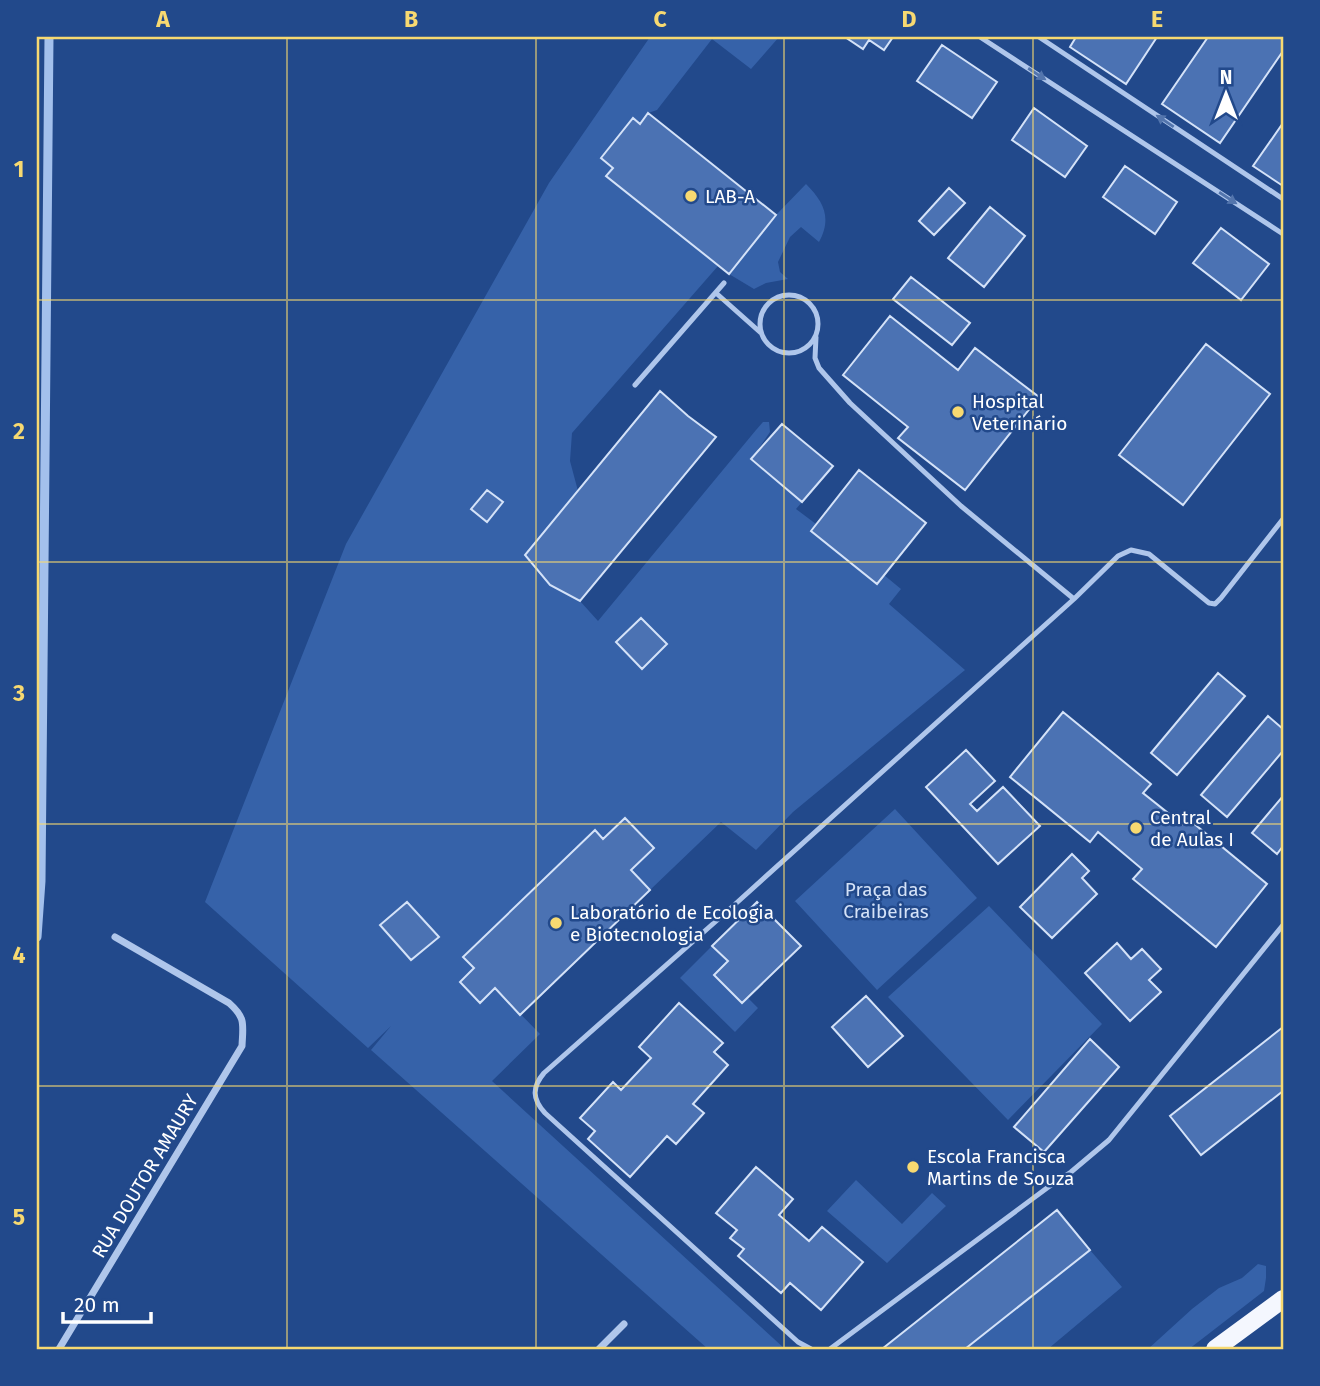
<svg xmlns="http://www.w3.org/2000/svg" width="1320" height="1386" viewBox="0 0 1320 1386" font-family="'Fira Sans',sans-serif">
  <style>
    .green { fill: #3662a9; fill-rule: evenodd }
    .lines { fill: none; stroke-linecap: round; stroke-linejoin: round }
    .stream { stroke: #a3c0ec; stroke-width: 9 }
    .building { fill: #4b72b3; stroke: #d4e2f8; stroke-width: 2 }
    .lane { stroke: #afc6eb; stroke-width: 5 }
    .street { stroke: #afc6eb; stroke-width: 7 }
    .primary { stroke: #f4f7fe; stroke-width: 18 }
    .oneway { fill: #5375ad }
    .grid { fill: none; stroke: #f7d971; stroke-width: 2; stroke-opacity: 0.55 }
    .poi-dot { fill: #f7d971; stroke: #22498b; stroke-width: 2.5 }
    .labels { text-anchor: middle; dominant-baseline: central; stroke-width: 5; stroke-linejoin: round; paint-order: stroke }
    .poi-label { font-size: 19px; fill: #fff; stroke: #22498b; text-anchor: start }
    .park-label { font-size: 19px; fill: #d4e2f8; stroke: #22498b }
    .street-label { font-size: 19px; fill: #fff; stroke: #22498b }
    .neatline { fill: none; stroke: #f7d971; stroke-width: 2.5 }
    .grid-label { font-size: 23px; text-anchor: middle; font-weight: bold; fill: #f7d971 }
  </style>
  <rect width="100%" height="100%" fill="#22498b"/>
  <path class="green" d="M 650,37 L 779,37 L 751,69 L 712,39 L 657,110 L 648,113 L 640,124 L 632,119 L 601,158 L 613,168 L 607,176 L 718,266 L 572,433 L 570,461 L 578,491 L 550,585 L 580,601 L 598,621 L 756,430 L 763,422 L 769,422 L 770,432 L 751,460 L 802,502 L 796,509 L 816,524 L 811,531 L 877,583 L 884,575 L 901,589 L 889,604 L 965,670 L 793,812 L 756,850 L 721,822 L 650,890 L 631,870 L 654,847 L 626,818 L 603,839 L 594,831 L 463,956 L 474,968 L 460,982 L 480,1002 L 495,988 L 540,1034 L 492,1081 L 785,1349 L 708,1349 L 371,1050 L 391,1026 L 368,1048 L 205,902 L 346,544 L 549,183 ZM 641,618 L 667,644 L 643,668 L 616,642 ZM 407,902 L 438,936 L 411,960 L 381,925 Z
    M 806,184 C 824,202 832,218 819,242 L 801,227 L 790,237 L 778,262 L 780,272 L 788,279 L 766,283 L 754,289 L 729,274 L 776,215 Z
    M 895,809 L 977,898 L 877,990 L 795,901 Z
    M 989,906 L 1102,1024 L 1008,1120 L 888,997 Z
    M 712,946 L 728,961 L 714,975 L 742,1003 L 748,998 L 758,1008 L 735,1032 L 680,978 Z
    M 856,1180 L 902,1224 L 932,1193 L 946,1206 L 887,1263 L 827,1211 Z
    M 1090,1250 L 1122,1287 L 1048,1349 L 965,1349 Z
    M 1258,1264 L 1266,1266 L 1266,1278 L 1264,1291 L 1189,1349 L 1148,1349 L 1192,1309 L 1219,1288 L 1242,1278 Z"/>
  <g class="lines">
    <path class="stream" d="M 37,937 L 41,881 L 49,37"/>
  </g>
  <path class="building" d="M 845,37 L 893,37 L 884,50 L 869,40 L 863,49 Z
    M 1076,37 L 1157,37 L 1126,84 L 1070,47 Z
    M 1208,37 L 1283,37 L 1283,51 L 1220,143 L 1162,104 Z
    M 942,45 L 997,82 L 972,118 L 917,81 Z
    M 1034,108 L 1087,146 L 1065,177 L 1012,140 Z
    M 648,113 L 776,215 L 729,274 L 606,176 L 613,168 L 601,158 L 633,118 L 640,124 Z
    M 1283,123 L 1283,186 L 1253,166 Z
    M 1125,166 L 1177,202 L 1155,234 L 1103,197 Z
    M 949,188 L 965,203 L 934,235 L 919,221 Z
    M 990,207 L 1025,236 L 984,287 L 948,258 Z
    M 1221,228 L 1269,264 L 1241,300 L 1193,263 Z
    M 911,277 L 970,323 L 952,345 L 893,299 Z
    M 890,316 L 958,370 L 975,348 L 1039,397 L 965,490 L 898,438 L 908,427 L 843,375 Z
    M 1206,344 L 1270,394 L 1183,505 L 1119,455 Z
    M 660,391 L 688,416 L 716,437 L 580,601 L 550,585 L 525,555 Z
    M 782,424 L 833,466 L 802,502 L 751,459 Z
    M 859,470 L 926,523 L 877,584 L 811,531 Z
    M 487,490 L 503,502 L 487,522 L 471,509 Z
    M 641,618 L 667,644 L 642,669 L 616,642 Z
    M 1218,673 L 1245,696 L 1177,775 L 1151,753 Z
    M 1063,712 L 1151,784 L 1143,793 L 1182,824 L 1187,818 L 1267,884 L 1216,947 L 1133,879 L 1142,869 L 1098,832 L 1090,842 L 1010,777 Z
    M 1268,716 L 1283,729 L 1283,751 L 1227,817 L 1201,795 Z
    M 966,750 L 995,781 L 970,804 L 977,811 L 1003,787 L 1040,826 L 998,864 L 926,787 Z
    M 1283,796 L 1283,846 L 1277,854 L 1252,833 Z
    M 625,818 L 654,848 L 631,870 L 650,890 L 520,1015 L 495,988 L 480,1003 L 460,982 L 474,968 L 463,957 L 595,830 L 603,839 Z
    M 1072,854 L 1089,871 L 1082,878 L 1097,894 L 1052,938 L 1020,907 Z
    M 407,902 L 439,937 L 411,960 L 380,925 Z
    M 757,902 L 801,946 L 742,1003 L 714,975 L 728,961 L 712,946 Z
    M 1117,943 L 1131,959 L 1142,949 L 1161,969 L 1149,980 L 1161,992 L 1130,1021 L 1085,973 Z
    M 866,996 L 903,1036 L 868,1067 L 832,1027 Z
    M 679,1003 L 723,1043 L 714,1052 L 728,1065 L 693,1104 L 704,1113 L 676,1144 L 667,1136 L 630,1177 L 588,1139 L 595,1131 L 580,1118 L 613,1082 L 621,1090 L 651,1058 L 639,1047 Z
    M 1283,1027 L 1283,1091 L 1201,1155 L 1170,1116 Z
    M 1090,1039 L 1119,1067 L 1044,1152 L 1014,1127 Z
    M 756,1167 L 793,1199 L 779,1215 L 809,1241 L 822,1227 L 863,1262 L 821,1310 L 790,1283 L 781,1293 L 738,1256 L 744,1249 L 730,1238 L 737,1230 L 716,1213 Z
    M 1057,1210 L 1090,1250 L 965,1349 L 882,1349 Z"/>
  <g class="lines">
    <path class="lane" d="M 980,37 L 1283,234
      M 1039,37 L 1283,199
      M 716,293 L 761,333
      M760 324a29 29 0 1 1 58 0a29 29 0 1 1-58 0Z
      M 816,337 L 815,358 L 819,368 L 850,403 L 961,506 L 1074,599
      M 635,385 L 724,283
      M 811,1349 L 798,1342 L 545,1113 C 532,1099 532,1087 544,1073 L 732,907 L 1074,599 L 1118,556 L 1131,550 L 1149,554 L 1209,603 L 1215,604 L 1221,598 L 1283,519
      M 830,1349 L 1047,1188 L 1071,1172 L 1109,1140 L 1283,925"/>
    <path class="street" d="M 59,1349 L 242,1046 C 243,1024 246,1018 229,1003 L 115,937
      M 599,1349 L 624,1324"/>
    <path class="primary" d="M 1215,1349 L 1283,1299"/>
  </g>
  <defs><path id="oneway-solid" d="M-6-.8H1V-3.2L6.5 0L1 3.2V.8H-6Z" transform="scale(1.75)"/></defs>
  <g class="oneway">
    <use href="#oneway-solid" transform="translate(1037 74) rotate(33)"/>
    <use href="#oneway-solid" transform="translate(1165 121) rotate(-146)"/>
    <use href="#oneway-solid" transform="translate(1228 198) rotate(33)"/>
  </g>
  <path class="grid" d="M 287,37 L 287,1349M 536,37 L 536,1349M 784,37 L 784,1349M 1033,37 L 1033,1349M 37,300 L 1283,300M 37,562 L 1283,562M 37,824 L 1283,824M 37,1086 L 1283,1086"/>
  <g class="poi-dot">
    <circle cx="691" cy="196" r="7"/>
    <circle cx="958" cy="412" r="7"/>
    <circle cx="1136" cy="828" r="7"/>
    <circle cx="556" cy="923" r="7"/>
    <circle cx="913" cy="1167" r="7"/>
  </g>
  <g class="labels">
    <g class="poi-label">
      <text x="705" y="196">LAB-A</text>
      <text x="972" y="401">Hospital<tspan x="972" dy="22">Veterinário</tspan></text>
      <text x="1150" y="817">Central<tspan x="1150" dy="22">de Aulas I</tspan></text>
      <text x="570" y="912">Laboratório de Ecologia<tspan x="570" dy="22">e Biotecnologia</tspan></text>
      <text x="927" y="1156">Escola Francisca<tspan x="927" dy="22">Martins de Souza</tspan></text>
    </g>
    <g class="park-label">
      <text x="886" y="889">Praça das<tspan x="886" dy="22">Craibeiras</tspan></text>
    </g>
    <g class="street-label">
      <text transform="translate(145 1176) rotate(-59)">RUA DOUTOR AMAURY</text>
    </g>
  </g>
  <rect width="1320" height="1386" fill="none" stroke="#22498b" stroke-width="77"/>
  <g transform="translate(1226 94)" stroke="#22498b" stroke-width="5" paint-order="stroke">
  <path d="M0-5L12 26L0 18L-12 26Z" fill="#ffffff"/>
  <text y="-10" font-size="19" font-weight="bold" text-anchor="middle" fill="#ffffff">N</text>
  </g>
  <path d="M63 1312v10h88v-10" fill="none" stroke="#ffffff" stroke-width="3.5"/>
  <text x="74" y="1312" font-size="21" fill="#ffffff" stroke="#22498b" stroke-width="5" paint-order="stroke">20 m</text>
  <rect x="38" y="38" width="1244" height="1310" class="neatline"/>
  <g class="grid-label">
    <text x="163" y="27">A</text>
    <text x="411" y="27">B</text>
    <text x="660" y="27">C</text>
    <text x="909" y="27">D</text>
    <text x="1157" y="27">E</text>
    <text x="19" y="177">1</text>
    <text x="19" y="439">2</text>
    <text x="19" y="701">3</text>
    <text x="19" y="963">4</text>
    <text x="19" y="1225">5</text>
  </g>
</svg>
